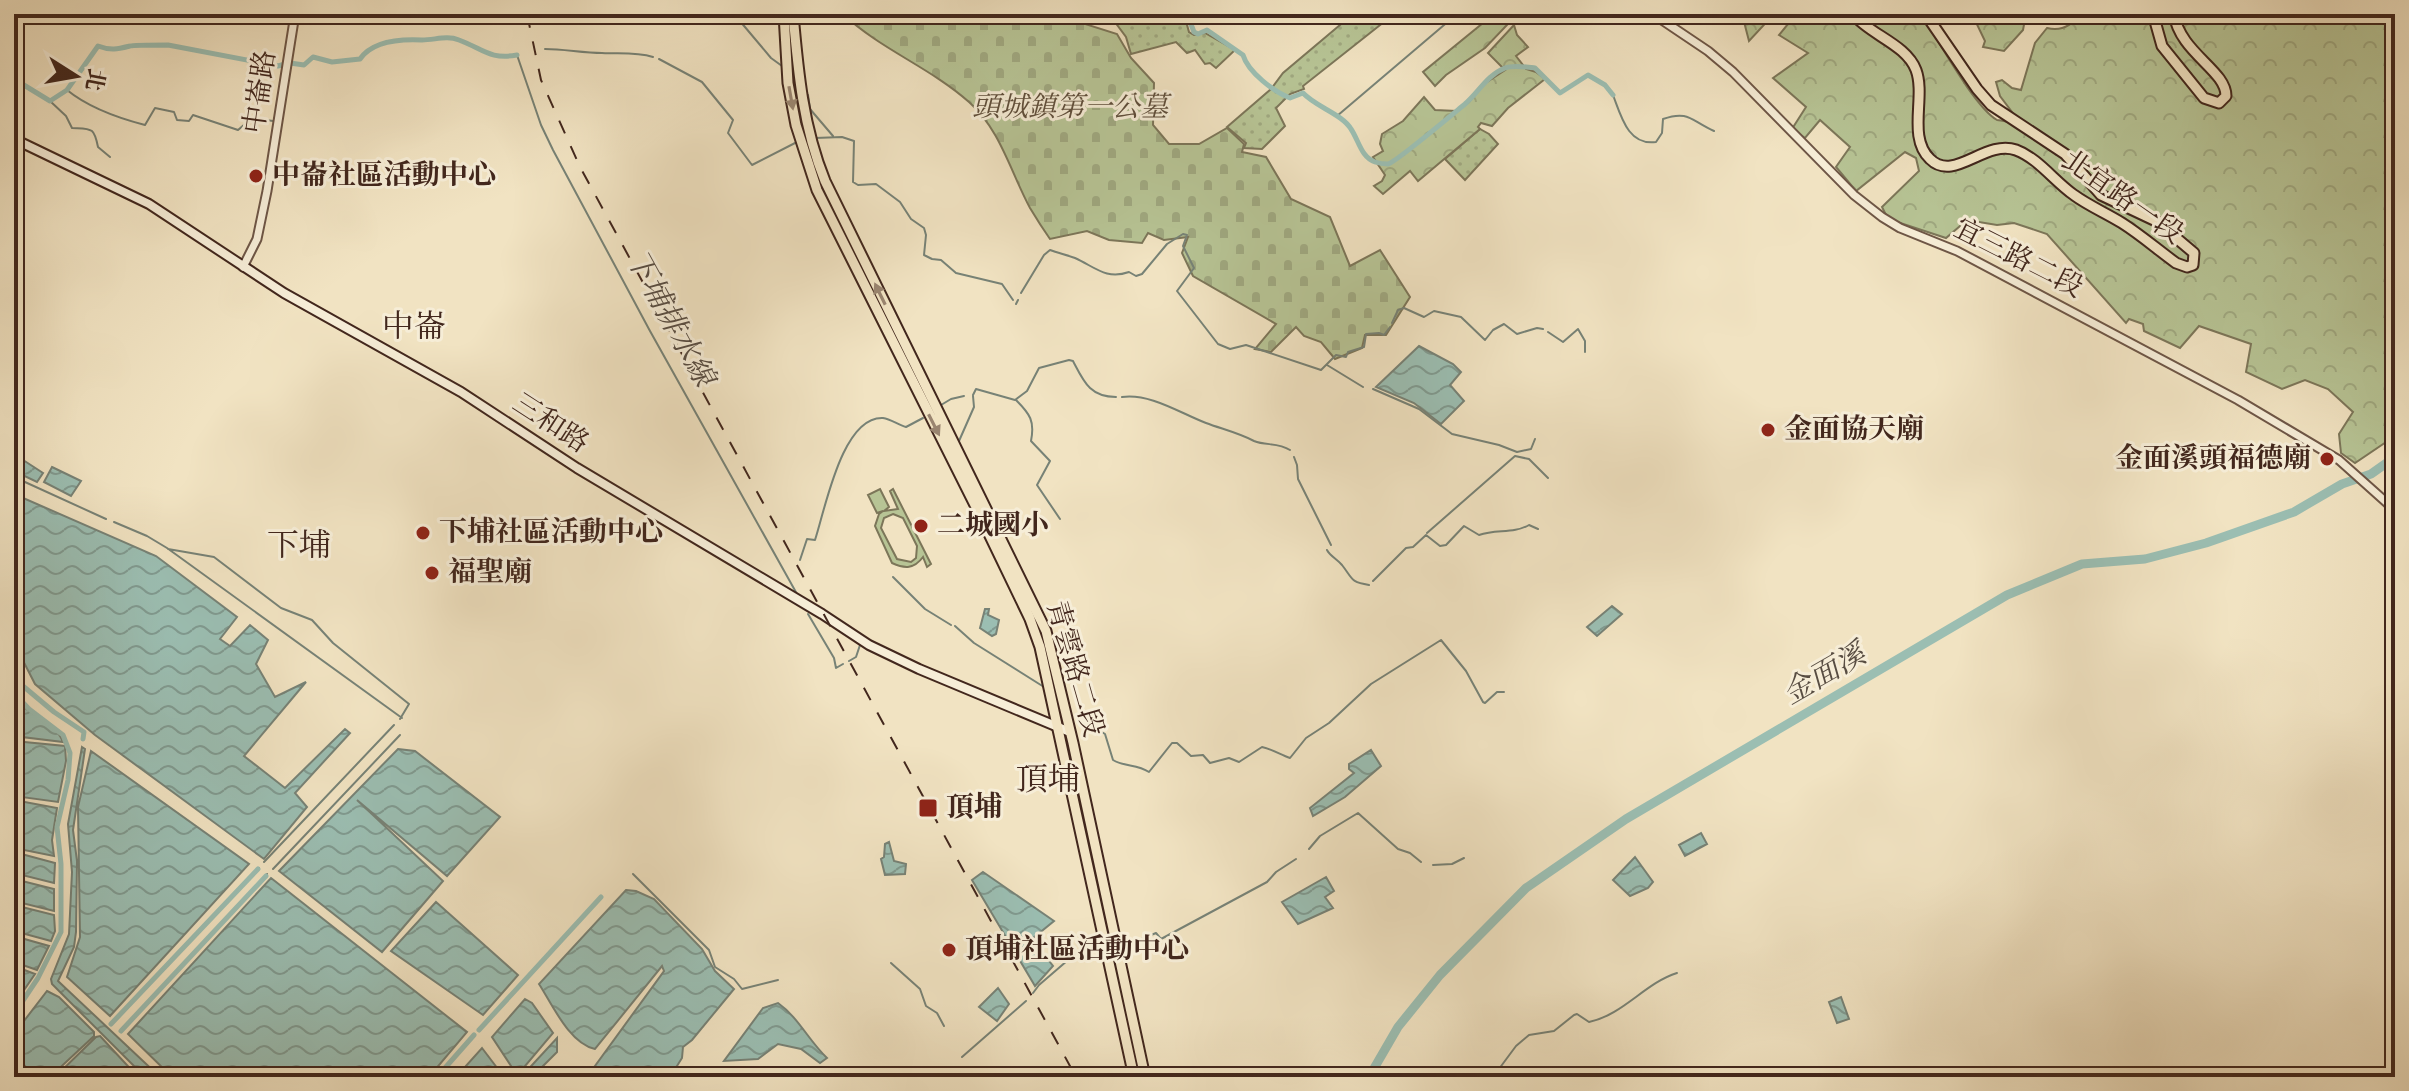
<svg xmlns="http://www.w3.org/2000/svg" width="2409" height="1091" viewBox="0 0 2409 1091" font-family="'IM FELL English','Noto Serif TC',serif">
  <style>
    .green { fill: url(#green-dots); stroke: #7c7659; stroke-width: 2 }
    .forest { fill: url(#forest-crowns); stroke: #7c7659; stroke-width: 2 }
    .cemetery { fill: url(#cemetery-stones); stroke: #7c7659; stroke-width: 2 }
    .pitch { fill: #b7c495; stroke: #7c7659; stroke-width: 2; fill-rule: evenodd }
    .water { fill: url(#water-waves); stroke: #778276; stroke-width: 2 }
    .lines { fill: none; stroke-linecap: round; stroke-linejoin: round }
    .stream { stroke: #778276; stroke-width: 2 }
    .canal { stroke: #9bbeb2; stroke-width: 5 }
    .river { stroke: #9bbeb2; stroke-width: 9 }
    .tertiary-casing { stroke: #6e5646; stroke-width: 11 }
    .secondary-casing { stroke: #42271d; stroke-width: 12 }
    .primary-casing { stroke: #42271d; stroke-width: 13 }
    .tertiary { stroke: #f6edd7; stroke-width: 7 }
    .secondary { stroke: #f6edd7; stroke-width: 8 }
    .primary { stroke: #f1e3c2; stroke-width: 9 }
    .rail { stroke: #42271d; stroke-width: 2; stroke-dasharray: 14 14; stroke-linecap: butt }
    .oneway { fill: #9a8570 }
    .poi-dot { fill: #8f2418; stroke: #f6edd7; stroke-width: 3 }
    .labels { text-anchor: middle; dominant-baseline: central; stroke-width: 6; stroke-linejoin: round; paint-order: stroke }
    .street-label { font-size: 28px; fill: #42271d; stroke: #f6edd7 }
    .park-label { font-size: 28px; font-style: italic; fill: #5f4e3b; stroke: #f6edd7 }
    .poi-label { font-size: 28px; font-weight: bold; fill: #42271d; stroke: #f6edd7; text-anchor: start }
    .water-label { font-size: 30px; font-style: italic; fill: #584d42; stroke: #f6edd7 }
    .quarter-label { font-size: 32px; fill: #42271d; stroke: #f6edd7 }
  </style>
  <defs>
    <pattern id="green-dots" width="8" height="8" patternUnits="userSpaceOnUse" patternTransform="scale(2)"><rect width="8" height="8" fill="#b7c495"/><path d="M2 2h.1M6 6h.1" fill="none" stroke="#9fa880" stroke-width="1.8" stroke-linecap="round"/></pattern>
    <pattern id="forest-crowns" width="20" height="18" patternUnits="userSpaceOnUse" patternTransform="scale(2)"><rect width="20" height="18" fill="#b7c495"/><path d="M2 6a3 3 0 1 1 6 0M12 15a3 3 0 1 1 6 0" fill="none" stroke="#9fa880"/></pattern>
    <pattern id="cemetery-stones" width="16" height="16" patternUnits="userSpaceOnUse" patternTransform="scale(2)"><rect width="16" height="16" fill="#b7c495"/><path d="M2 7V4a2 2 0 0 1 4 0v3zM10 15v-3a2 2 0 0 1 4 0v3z" fill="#9fa880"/></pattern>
    <pattern id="water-waves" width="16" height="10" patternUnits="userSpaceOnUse" patternTransform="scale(2)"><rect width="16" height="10" fill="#9bbeb2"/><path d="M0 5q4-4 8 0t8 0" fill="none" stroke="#809a90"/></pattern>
  </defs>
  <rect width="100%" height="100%" fill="#f1e3c2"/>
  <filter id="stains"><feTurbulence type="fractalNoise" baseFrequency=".0025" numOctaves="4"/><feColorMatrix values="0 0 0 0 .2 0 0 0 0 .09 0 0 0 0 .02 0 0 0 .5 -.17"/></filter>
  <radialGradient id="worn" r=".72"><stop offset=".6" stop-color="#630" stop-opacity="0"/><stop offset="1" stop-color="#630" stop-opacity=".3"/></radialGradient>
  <path class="green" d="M 1123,14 L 1184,14 L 1189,32 L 1194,35 L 1205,33 L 1235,50 L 1216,68 L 1210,63 L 1205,64 L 1195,50 L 1187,53 L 1176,42 L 1131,54 L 1126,37 L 1115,22 Z
    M 1353,14 L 1394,14 L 1303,86 L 1304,89 L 1290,94 L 1276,108 L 1285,126 L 1262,149 L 1244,148 L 1246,143 L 1227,127 L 1271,89 L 1283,73 Z
    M 1480,129 L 1489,134 L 1498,144 L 1465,180 L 1445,159 Z"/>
  <path class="forest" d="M 1494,14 L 1508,24 L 1485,48 L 1446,75 L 1435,86 L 1423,72 Z
    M 1742,14 L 1774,14 L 1749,41 Z
    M 1796,14 L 1935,14 L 1928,25 C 1942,47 1976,108 1997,120 C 1998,120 2009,122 2010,122 L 2015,116 L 2000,96 L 1996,82 L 2002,80 L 2012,88 L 2021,90 L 2035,43 L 2047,28 C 2061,31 2072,26 2079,14 L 2395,14 L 2395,436 L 2355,463 L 2341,453 L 2339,434 L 2353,412 L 2328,389 L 2305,380 L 2282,389 L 2246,372 L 2251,344 L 2199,326 L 2180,348 L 2144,331 L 2143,324 L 2129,319 L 2126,323 L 2047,234 L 2014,223 L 1997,225 L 1967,220 L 1946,238 L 1888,219 L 1882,207 L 1919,171 L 1916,158 L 1905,152 L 1856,191 L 1836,167 L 1850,147 L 1820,120 L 1805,138 L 1792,129 L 1806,107 L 1773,78 L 1808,53 L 1779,35 Z
    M 1972,14 L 2026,14 L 2023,30 L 2004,51 L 1983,47 L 1985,41 Z
    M 1514,25 L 1517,35 L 1528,47 L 1516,56 L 1526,69 L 1536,72 L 1545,79 L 1508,108 L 1492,126 L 1481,123 L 1478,127 L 1480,129 L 1418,181 L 1410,171 L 1383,194 L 1374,186 L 1382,181 L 1385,175 L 1373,157 L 1383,151 L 1380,144 L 1382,134 L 1403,121 L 1424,97 L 1435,110 L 1457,111 L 1469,102 L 1484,84 L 1505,70 L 1488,53 Z"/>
  <path class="cemetery" d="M 843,14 L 1079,14 L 1085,24 L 1117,34 L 1131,58 L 1154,83 L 1153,125 L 1169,144 L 1199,144 L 1227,128 L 1244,144 L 1242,152 L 1266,157 L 1291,199 L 1330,217 L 1350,266 L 1380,250 L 1410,297 L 1386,335 L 1365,335 L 1362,348 L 1335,359 L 1321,342 L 1304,336 L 1296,327 L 1271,352 L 1255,349 L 1276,324 L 1193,276 L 1182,253 L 1188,237 L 1164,240 L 1148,233 L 1142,243 L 1109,240 L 1087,231 L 1050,239 C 1043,229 1036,218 1030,208 C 1011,173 1000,129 969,102 C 931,68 880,49 843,14 Z"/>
  <path class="pitch" d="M 880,489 L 889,507 L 884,511 L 898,509 L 890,491 L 893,489 L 931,564 L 927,567 L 923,557 C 914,569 905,569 892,563 L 875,526 L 879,514 L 883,511 L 877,513 L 868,495 ZM 893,514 L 903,518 L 917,546 L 916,558 L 911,562 L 897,559 L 881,528 L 884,518 Z"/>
  <path class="water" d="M 447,14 L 520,14 L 521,20 C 499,29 468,21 447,14 Z
    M 1419,346 L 1453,364 L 1461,372 L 1450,385 L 1464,401 L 1441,424 L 1414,403 L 1376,387 Z
    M 20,458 L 43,473 L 37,482 L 14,471 Z
    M 52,467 L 81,481 L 71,496 L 44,482 Z
    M 14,494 L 156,556 L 237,617 L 220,639 L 230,646 L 250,625 L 268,640 L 256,664 L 275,697 L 306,682 L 244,756 L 285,788 L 345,729 L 350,733 L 295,793 L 307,807 L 264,859 L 95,735 L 35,684 L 15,645 L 14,637 Z
    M 1612,606 L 1622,614 L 1597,636 L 1587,627 Z
    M 985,609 L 989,609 L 988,615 L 999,620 L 996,634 L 992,636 L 980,628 Z
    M 14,698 C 28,716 54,719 63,742 L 14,736 Z
    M 14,741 L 65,746 L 66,761 L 58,802 L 14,796 Z
    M 82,747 L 85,749 L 73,830 L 77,861 L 76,932 L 74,947 L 58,981 L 160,1077 L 145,1077 L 52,984 L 51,979 L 69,934 L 72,872 L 68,824 Z
    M 398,749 L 415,751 L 500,817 L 447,876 L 357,800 L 443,881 L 382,952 L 279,871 Z
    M 1371,750 L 1381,766 L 1345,797 L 1313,816 L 1310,808 L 1354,773 L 1349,769 L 1349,764 Z
    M 91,751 L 249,864 L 110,1016 L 67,977 L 80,937 L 78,807 Z
    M 14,800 L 57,808 L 52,840 L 54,856 L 14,848 Z
    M 1701,833 L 1707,844 L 1685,856 L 1679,845 Z
    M 889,842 L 894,861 L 906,864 L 905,874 L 885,875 L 881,859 L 884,857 L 885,844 Z
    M 14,852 L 55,863 L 54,883 L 14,873 Z
    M 1635,857 L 1653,882 L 1648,888 L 1630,896 L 1613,880 Z
    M 983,872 L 1054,921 L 1032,939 L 1053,966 L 1035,986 L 972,880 Z
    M 1326,877 L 1334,891 L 1325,897 L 1333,908 L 1298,924 L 1282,902 Z
    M 271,878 L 467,1032 L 429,1077 L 172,1077 L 128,1034 Z
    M 14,879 L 54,889 L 54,911 L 14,901 Z
    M 626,890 L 636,891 L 654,899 L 702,949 L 715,971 L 734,989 L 692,1040 L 683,1047 L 682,1058 L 670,1077 L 587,1077 L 664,971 L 662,966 L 595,1049 C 569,1043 552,1004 539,984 Z
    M 436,902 L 518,975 L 483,1015 L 391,951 Z
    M 14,905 L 54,915 L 55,931 L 51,941 L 14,931 Z
    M 14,936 L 49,946 L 37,970 L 14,962 Z
    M 14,966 L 35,974 L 22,993 L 14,990 Z
    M 998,988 L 1009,1004 L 997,1021 L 979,1007 Z
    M 47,991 L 59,997 L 94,1032 L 94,1036 L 50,1077 L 35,1077 L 14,1054 L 14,1034 Z
    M 1841,997 L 1849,1019 L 1837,1023 L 1829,1002 Z
    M 525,999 L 532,1003 L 553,1033 L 520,1072 L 515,1072 L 492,1037 Z
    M 778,1003 C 798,1017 809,1041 827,1058 L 820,1063 L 801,1049 L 778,1044 L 758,1059 L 724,1061 L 763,1008 Z
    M 100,1036 L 138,1077 L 55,1077 L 96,1037 Z
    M 557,1038 L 557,1052 L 539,1070 L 538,1077 L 521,1077 Z
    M 482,1048 L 504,1077 L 456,1077 Z"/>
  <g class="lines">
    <path class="stream" d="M 734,14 L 771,58 L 782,66
      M 545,49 C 564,49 583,53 602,53 C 620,54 636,52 653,57
      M 517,55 L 541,125 L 553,150 L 650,331 L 797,594
      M 659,59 L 702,82 L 733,120 L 728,133 L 752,165 L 797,142
      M 67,90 C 89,108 118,118 145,125 L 155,108 L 174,112 L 177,120 L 189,121 L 193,115 L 238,130 L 252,118 L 273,121
      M 808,95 L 810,109 L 833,136
      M 1613,95 C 1621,116 1628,146 1656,142 L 1662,133 L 1663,119 C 1689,110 1691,121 1714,131
      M 50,101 L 66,116 L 72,128 C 92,129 94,127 98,147 L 110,157
      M 1337,116 L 1457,14
      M 815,138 L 842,137 L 854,141 L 853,182 L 858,185 L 876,184 L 900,202 L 911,219 L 924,228 L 926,235 L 924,255 L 932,259 L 941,260 L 956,273 L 1002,284 L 1013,300
      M 1021,293 L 1044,255 L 1050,250 C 1058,253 1067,255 1075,258 C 1095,267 1106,280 1129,272 L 1136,276 L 1142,274 L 1167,244 L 1183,234 L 1187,235 L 1183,246 L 1194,268 L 1177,291 L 1218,344 L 1230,349 L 1246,345 L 1321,370 L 1336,355 L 1346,357 L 1348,352 L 1364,347 L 1366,334 L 1379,333 L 1384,335 L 1390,327
      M 1016,304 L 1018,300
      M 1392,323 L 1398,310 L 1404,308 L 1424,317 L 1434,311 L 1461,317 L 1485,340 L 1493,330 L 1504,324 L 1517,334 L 1537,328 L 1543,329
      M 1548,332 L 1563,342 L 1578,329 L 1585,341 L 1585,352
      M 1327,365 L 1363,387
      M 1373,389 L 1419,409 L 1452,434 L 1499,445 L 1517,452 L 1531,449 L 1535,439
      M 973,395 L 976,389 L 1015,400 L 1027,391 L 1039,368 L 1069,360 L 1073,361 C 1084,382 1090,397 1116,397
      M 1122,397 C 1150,393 1180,413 1206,423 C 1222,429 1239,433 1254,441 C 1266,446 1278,442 1290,450
      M 1016,400 C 1030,414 1035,421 1031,441 L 1050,461 L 1037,485 L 1060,519
      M 941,405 L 951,399 L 964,396
      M 959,441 L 974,407 L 973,396
      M 1294,457 L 1297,465 L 1298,479 L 1331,545
      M 14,477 L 106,519
      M 114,522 L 147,536 L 167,548 L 402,718
      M 1427,533 L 1515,456 L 1529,459 L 1548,478
      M 168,549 L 214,557 L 281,608 L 312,620 L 333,643 L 409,704 L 400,719
      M 1327,550 C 1330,556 1337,559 1342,565 C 1353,579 1350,582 1369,585
      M 800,560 L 807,539 L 815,540 C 825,510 842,416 883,418 C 891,419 898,425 906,427 L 923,418
      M 893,577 L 925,609 L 951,625
      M 1373,581 L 1406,548 L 1413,547 L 1426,535 L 1440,546 L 1446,545 L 1464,526 L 1479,535 C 1497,529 1513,534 1529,525 L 1538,529
      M 808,614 L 834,658 L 836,668 L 843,664
      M 955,626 L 974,643 L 1044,687
      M 849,661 L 856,657 L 860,645
      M 1097,729 L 1105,734 L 1113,760 C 1125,767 1137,764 1149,772 L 1172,743 L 1177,743 L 1191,756 L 1203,755 L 1210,763 L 1229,758 L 1239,762 L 1262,747 C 1272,749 1281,755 1290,758 L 1306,738 L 1329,723 L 1371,684 L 1441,640 L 1466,671 L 1483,702 L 1485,703 L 1497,692 L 1504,692
      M 1309,849 L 1320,836 L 1358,813 L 1398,849 L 1410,853 L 1421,862
      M 264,862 L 394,725
      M 1433,865 L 1452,864 L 1464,858
      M 258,869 L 259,868
      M 273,869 L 400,735
      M 633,874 L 709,950 L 715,967 L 734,979 L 742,989 L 778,980
      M 266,876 L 267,874
      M 1122,947 L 1156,933 L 1161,939 L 1267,882 L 1276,872 L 1296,859
      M 891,963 L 920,989 L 926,1006 L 937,1013 L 944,1026
      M 1033,993 L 1039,985 L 1082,948
      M 962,1057 L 1026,1001
      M 1493,1077 L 1516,1046 L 1529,1035 L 1554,1031 L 1574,1015 L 1577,1014 L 1589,1022 C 1623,1015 1645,983 1677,973"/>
    <path class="canal" d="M 599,14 L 608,14
      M 1187,14 L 1194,32 L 1198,34 L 1207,30 L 1243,55 C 1248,72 1274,92 1290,98 L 1303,93 C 1316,107 1342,114 1351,129 C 1359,141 1361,157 1375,162 C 1378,163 1384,164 1388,164 C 1396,162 1454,113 1465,104 C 1479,92 1487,75 1505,68 C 1513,65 1527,67 1535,68 L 1560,93 L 1588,75 L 1605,85 L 1613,95
      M 290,63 L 304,65 L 313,57 L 332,62 L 360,59 C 373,40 402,39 422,40 C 435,40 447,35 459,40 C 483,49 490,60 517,55
      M 14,79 L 50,101 L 67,90 L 98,46 C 111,51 118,49 130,46 C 133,45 164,45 168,45 L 278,66 L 285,64
      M 14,675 L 17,681 L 54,712 L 84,732 L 83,739
      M 14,693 L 29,709 L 63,735 L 70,753 L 68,780 L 57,827 L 61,864 L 61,932 L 38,978 L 14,1014
      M 111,1024 L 258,869
      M 479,1030 L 601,897
      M 121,1031 L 266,876
      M 437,1077 L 474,1035"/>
    <path class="river" d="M 505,14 L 533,14
      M 1369,1077 L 1398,1027 L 1440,975 L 1526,888 L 1626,819 L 2007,595 L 2082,564 L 2145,559 L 2206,543 L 2294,512 L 2342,484 L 2371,474 L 2395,457"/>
    <g class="tertiary-casing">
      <path id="tertiary" d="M 1653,14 L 1708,51 L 1733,72 L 1854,195 L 1882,217 L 1900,228 L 1957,251 L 2238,400 L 2339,460 L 2395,510
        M 243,267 L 257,239 L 267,191 L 295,14"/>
    </g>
    <g class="secondary-casing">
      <path id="secondary" d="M 14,139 L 149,204 L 284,293 L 461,392 L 577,468 L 822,614 L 869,645 L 919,669 L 1070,732"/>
    </g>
    <g class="primary-casing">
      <path id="primary" d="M 784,14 L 788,83 L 796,125 L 817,190 L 978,511 L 1030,619 L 1040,647 L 1134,1077
        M 793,14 C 798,71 803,127 825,181 L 1046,631 L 1073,743 L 1145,1077
        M 1853,14 C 1870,35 1906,44 1916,70 C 1926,97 1907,137 1930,159 C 1954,183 1985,139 2016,150 C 2038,158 2055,182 2074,195 C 2089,206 2106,213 2122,223 C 2141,235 2158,250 2176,263 L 2187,267 L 2193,265 L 2194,253 L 2156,221 L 2101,195 L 2065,154 L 1991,105 L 1977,89 L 1929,19 L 1922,14
        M 2153,14 L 2162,46 L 2204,98 L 2219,103 L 2226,96 C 2226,70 2180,53 2174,14
        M 2333,14 L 2343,16 L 2351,14"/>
    </g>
    <use href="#tertiary" class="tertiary"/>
    <use href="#secondary" class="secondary"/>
    <use href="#primary" class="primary"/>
    <path class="rail" d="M 527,14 L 541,80 L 580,167 L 1076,1077"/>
  </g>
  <defs><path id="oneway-solid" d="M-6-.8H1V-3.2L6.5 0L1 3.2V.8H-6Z" transform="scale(2)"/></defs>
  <g class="oneway">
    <use href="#oneway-solid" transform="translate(791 98) rotate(80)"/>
    <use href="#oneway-solid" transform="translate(880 294) rotate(-116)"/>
    <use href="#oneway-solid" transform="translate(934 425) rotate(63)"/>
  </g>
  <g class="poi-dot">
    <circle cx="256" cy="176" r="8"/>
    <circle cx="1768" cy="430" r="8"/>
    <circle cx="2327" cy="459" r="8"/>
    <circle cx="921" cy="526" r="8"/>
    <circle cx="423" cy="533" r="8"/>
    <circle cx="432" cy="573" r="8"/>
    <rect x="918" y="798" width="20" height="20" rx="4"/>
    <circle cx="949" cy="950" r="8"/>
  </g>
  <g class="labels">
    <g class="street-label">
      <text transform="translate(261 92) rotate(-82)">中崙路</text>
      <text transform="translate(2122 198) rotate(35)">北宜路一段</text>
      <text transform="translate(2018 259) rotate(27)">宜三路二段</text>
      <text transform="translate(550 424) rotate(33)">三和路</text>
      <text transform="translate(1074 669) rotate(74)">青雲路二段</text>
    </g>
    <g class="park-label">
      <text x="1070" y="108">頭城鎮第一公墓</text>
    </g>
    <g class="poi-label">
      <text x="272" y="176">中崙社區活動中心</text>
      <text x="1784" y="430">金面協天廟</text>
      <text x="2311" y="459" text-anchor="end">金面溪頭福德廟</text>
      <text x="937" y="526">二城國小</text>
      <text x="439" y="533">下埔社區活動中心</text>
      <text x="448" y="573">福聖廟</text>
      <text x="946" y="808">頂埔</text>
      <text x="965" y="950">頂埔社區活動中心</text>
    </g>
    <g class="water-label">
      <text transform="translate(669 319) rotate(61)">下埔排水線</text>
      <text transform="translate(1825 675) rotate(-30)">金面溪</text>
    </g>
    <g class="quarter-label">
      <text x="414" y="328">中崙</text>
      <text x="299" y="547">下埔</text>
      <text x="1048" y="781">頂埔</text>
    </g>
  </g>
  <rect width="2409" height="1091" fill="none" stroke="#f1e3c2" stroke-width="48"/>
  <rect x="16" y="16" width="2377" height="1059" fill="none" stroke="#42271d" stroke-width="4"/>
  <rect x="24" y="24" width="2361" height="1043" fill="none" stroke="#42271d" stroke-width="2"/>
  <g transform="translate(76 76) rotate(101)" stroke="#f6edd7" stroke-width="6" paint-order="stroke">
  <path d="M0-6L14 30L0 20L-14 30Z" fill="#42271d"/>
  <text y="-12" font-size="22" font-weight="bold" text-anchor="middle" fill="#42271d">北</text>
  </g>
  <rect width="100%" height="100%" filter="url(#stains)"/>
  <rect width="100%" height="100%" fill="url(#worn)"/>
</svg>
